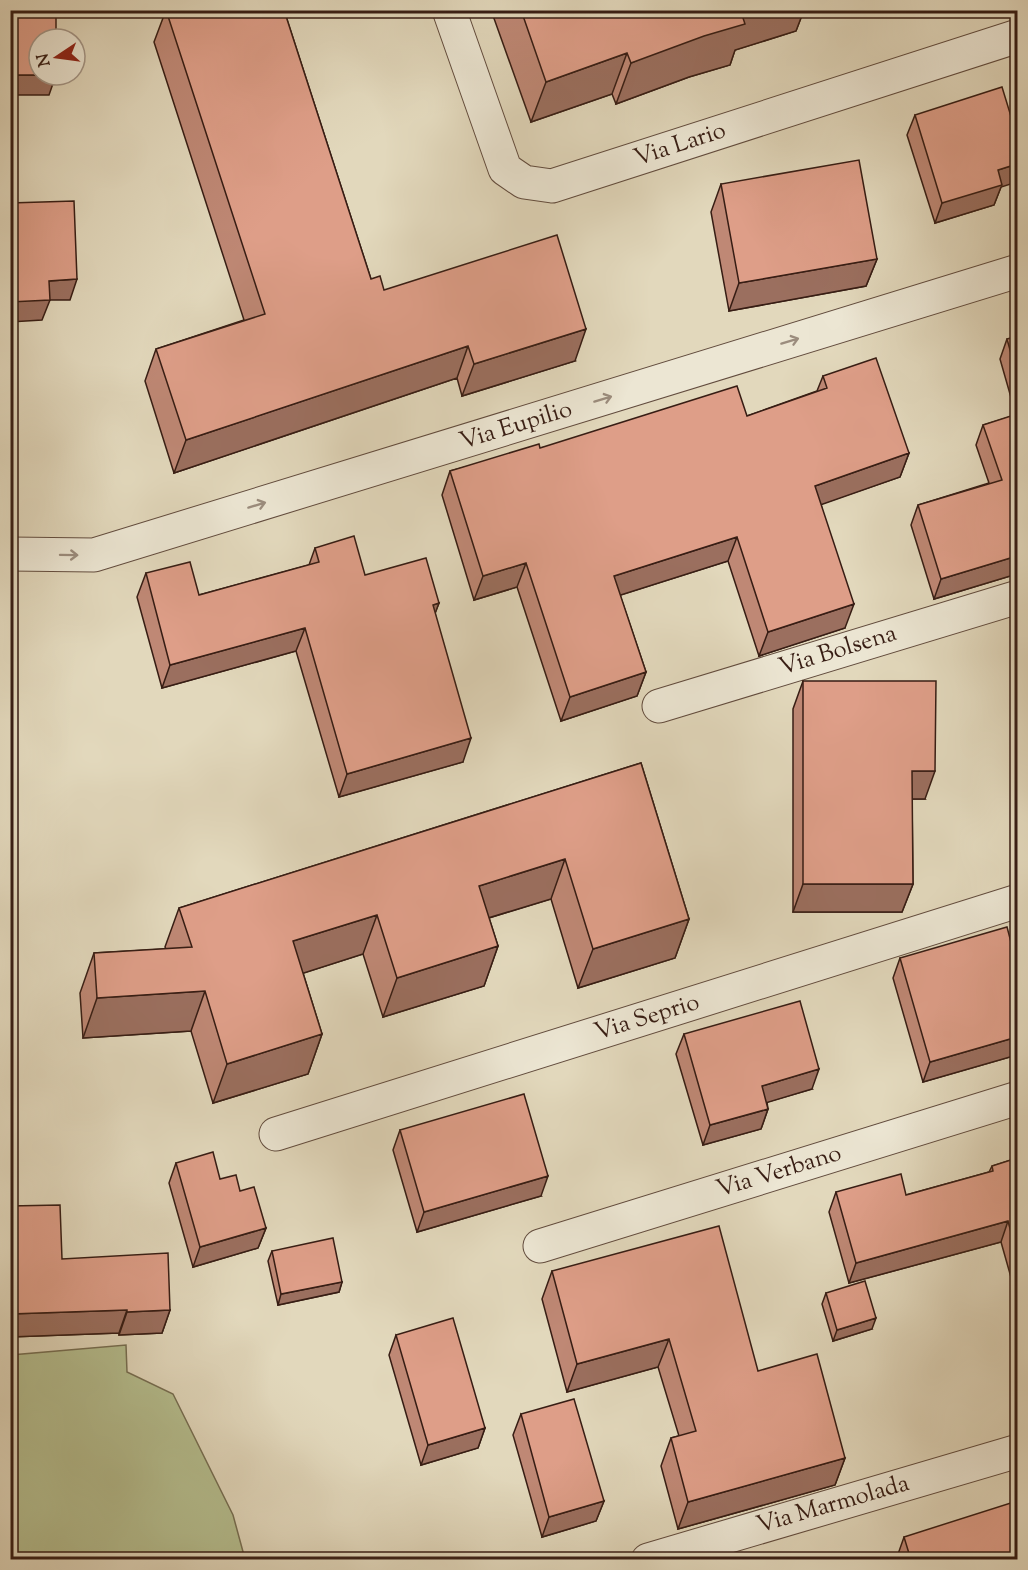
<svg xmlns="http://www.w3.org/2000/svg" width="1028" height="1570" viewBox="0 0 1028 1570" font-family="'Sorts Mill Goudy',serif">
  <style>
    .green { fill: #b5be8f; stroke: #766e52; stroke-width: 1.5 }
    .lines { fill: none; stroke-linecap: round; stroke-linejoin: round }
    .minor-casing { stroke: #624c3e; stroke-width: 35 }
    .minor { stroke: #ece6d3; stroke-width: 33 }
    .wall { fill: #bf8875; stroke: #371d14; stroke-width: 1.5 }
    .shaded-wall { fill: #9b6f5f; stroke: #371d14; stroke-width: 1.5 }
    .building { fill: #de9e88; stroke: #371d14; stroke-width: 1.5 }
    .oneway { stroke: #9b8c7d }
    .labels { text-anchor: middle; dominant-baseline: central; stroke-width: 6; stroke-linejoin: round; paint-order: stroke }
    .street-label { font-size: 24px; fill: #371d14; stroke: #ece6d3 }
  </style>
  <rect width="100%" height="100%" fill="#e2d8bc"/>
  <filter id="stains"><feTurbulence type="fractalNoise" baseFrequency=".00333" numOctaves="4"/><feColorMatrix values="0 0 0 0 .2 0 0 0 0 .09 0 0 0 0 .02 0 0 0 .5 -.17"/></filter>
  <radialGradient id="worn" r=".72"><stop offset=".6" stop-color="#630" stop-opacity="0"/><stop offset="1" stop-color="#630" stop-opacity=".3"/></radialGradient>
  <path class="green" d="M 126,1345 L 127,1372 L 173,1394 L 233,1515 L 245,1559 L 11,1559 L 11,1355 Z"/>
  <g class="lines">
    <g class="minor-casing">
      <path id="minor" d="M 449,10 L 505,169 L 524,182 L 552,186 L 1018,36
        M 10,554 L 94,555 L 1018,271
        M 659,706 L 1018,597
        M 276,1134 L 1018,901
        M 540,1246 L 1018,1098
        M 648,1560 L 1018,1451"/>
    </g>
    <use href="#minor" class="minor"/>
  </g>
  <path class="wall" d="M 166,10 L 284,10 L 371,279 L 384,290 L 575,361 L 462,396 L 457,378 L 174,473 L 145,381 L 156,349 L 244,320 L 154,42 Z
    M 491,10 L 804,10 L 796,31 L 735,50 L 730,65 L 689,77 L 616,104 L 612,94 L 531,122 Z
    M 915,115 L 1001,187 L 994,205 L 935,223 L 907,135 Z
    M 721,184 L 877,259 L 866,286 L 729,311 L 711,212 Z
    M 1017,337 L 1017,574 L 934,599 L 911,525 L 918,505 L 989,483 L 976,445 L 983,425 L 1016,415 L 1000,359 L 1007,339 Z
    M 823,376 L 909,453 L 900,477 L 821,504 L 845,628 L 759,656 L 728,561 L 620,595 L 646,672 L 637,696 L 561,721 L 517,587 L 474,600 L 442,495 L 450,471 L 540,448 L 747,416 L 817,391 Z
    M 315,548 L 365,575 L 439,603 L 435,613 L 463,762 L 339,797 L 296,651 L 162,688 L 137,597 L 146,573 L 199,595 L 309,565 Z
    M 803,681 L 925,799 L 912,799 L 913,884 L 902,912 L 793,912 L 793,709 Z
    M 641,763 L 689,919 L 675,958 L 578,988 L 551,899 L 489,918 L 498,946 L 484,986 L 383,1017 L 363,954 L 303,973 L 322,1034 L 308,1074 L 213,1103 L 191,1031 L 83,1038 L 80,993 L 94,953 L 166,949 L 165,947 L 179,908 Z
    M 900,958 L 1017,965 L 1017,1055 L 923,1082 L 893,978 Z
    M 684,1034 L 812,1089 L 767,1102 L 768,1109 L 761,1129 L 703,1145 L 676,1054 Z
    M 400,1130 L 541,1196 L 417,1232 L 393,1150 Z
    M 1017,1158 L 1017,1287 L 1014,1288 L 1001,1242 L 849,1283 L 829,1212 L 836,1192 L 906,1195 L 989,1172 L 992,1166 Z
    M 176,1163 L 220,1179 L 240,1191 L 266,1228 L 258,1248 L 193,1267 L 169,1183 Z
    M 10,1206 L 62,1259 L 170,1310 L 162,1333 L 119,1335 L 119,1333 L 10,1337 Z
    M 272,1251 L 342,1282 L 339,1292 L 278,1305 L 268,1261 Z
    M 552,1271 L 758,1371 L 845,1458 L 835,1485 L 678,1529 L 661,1466 L 671,1438 L 679,1436 L 658,1367 L 567,1392 L 542,1299 Z
    M 826,1293 L 872,1329 L 833,1341 L 822,1304 Z
    M 396,1335 L 485,1428 L 478,1448 L 421,1465 L 389,1355 Z
    M 521,1414 L 604,1501 L 596,1521 L 542,1537 L 513,1435 Z
    M 904,1537 L 1017,1560 L 898,1560 L 897,1557 Z"/>
  <path class="shaded-wall" d="M 746,10 L 804,10 L 796,31 L 735,50 L 730,65 L 689,77 L 616,104 L 631,63 Z
    M 627,53 L 612,94 L 531,122 L 546,82 Z
    M 10,75 L 56,75 L 49,95 L 10,95 Z
    M 1017,164 L 1017,182 L 1001,187 L 994,205 L 935,223 L 942,203 L 998,170 Z
    M 877,259 L 866,286 L 729,311 L 739,283 Z
    M 77,279 L 70,300 L 50,300 L 42,320 L 10,322 L 10,302 L 49,281 Z
    M 586,329 L 575,361 L 462,396 L 474,364 Z
    M 468,346 L 457,378 L 174,473 L 186,440 Z
    M 909,453 L 900,477 L 806,510 L 815,486 Z
    M 737,537 L 728,561 L 605,600 L 614,576 Z
    M 1017,556 L 1017,574 L 934,599 L 941,579 Z
    M 526,563 L 517,587 L 474,600 L 483,576 Z
    M 439,603 L 430,627 L 433,605 Z
    M 854,604 L 845,628 L 759,656 L 768,632 Z
    M 305,628 L 296,651 L 162,688 L 170,665 Z
    M 646,672 L 637,696 L 561,721 L 570,697 Z
    M 471,738 L 463,762 L 339,797 L 347,774 Z
    M 912,771 L 935,771 L 925,799 L 902,799 Z
    M 565,859 L 551,899 L 465,925 L 479,886 Z
    M 803,884 L 913,884 L 902,912 L 793,912 Z
    M 377,915 L 363,954 L 279,981 L 293,941 Z
    M 689,919 L 675,958 L 578,988 L 593,949 Z
    M 498,946 L 484,986 L 383,1017 L 397,978 Z
    M 205,991 L 191,1031 L 83,1038 L 97,998 Z
    M 322,1034 L 308,1074 L 213,1103 L 227,1064 Z
    M 1017,1037 L 1017,1055 L 923,1082 L 930,1062 Z
    M 819,1069 L 812,1089 L 755,1106 L 762,1086 Z
    M 768,1109 L 761,1129 L 703,1145 L 710,1125 Z
    M 548,1176 L 541,1196 L 417,1232 L 424,1212 Z
    M 1008,1221 L 1001,1242 L 849,1283 L 856,1263 Z
    M 266,1228 L 258,1248 L 193,1267 L 200,1247 Z
    M 1017,1278 L 1017,1287 L 1014,1288 Z
    M 342,1282 L 339,1292 L 278,1305 L 281,1294 Z
    M 127,1310 L 119,1333 L 10,1337 L 10,1314 Z
    M 170,1310 L 162,1333 L 119,1335 L 127,1312 Z
    M 876,1318 L 872,1329 L 833,1341 L 837,1330 Z
    M 669,1339 L 658,1367 L 567,1392 L 577,1364 Z
    M 485,1428 L 478,1448 L 421,1465 L 428,1445 Z
    M 845,1458 L 835,1485 L 678,1529 L 688,1502 Z
    M 604,1501 L 596,1521 L 542,1537 L 549,1517 Z"/>
  <path class="building" d="M 10,10 L 56,10 L 56,39 L 39,39 L 39,75 L 41,75 L 10,75 Z
    M 166,10 L 284,10 L 371,279 L 380,276 L 384,290 L 557,235 L 586,329 L 474,364 L 468,346 L 186,440 L 156,349 L 265,314 Z
    M 521,10 L 746,10 L 741,12 L 745,24 L 704,36 L 631,63 L 627,53 L 546,82 Z
    M 1002,87 L 1017,136 L 1017,164 L 998,170 L 1002,185 L 942,203 L 915,115 Z
    M 859,160 L 877,259 L 739,283 L 721,184 Z
    M 74,201 L 77,279 L 49,281 L 50,300 L 10,302 L 10,203 Z
    M 1017,337 L 1017,375 L 1007,339 Z
    M 876,358 L 909,453 L 815,486 L 854,604 L 768,632 L 737,537 L 614,576 L 646,672 L 570,697 L 526,563 L 483,576 L 450,471 L 539,444 L 540,448 L 737,386 L 747,416 L 827,388 L 823,376 Z
    M 1017,414 L 1017,556 L 941,579 L 918,505 L 1002,480 L 983,425 Z
    M 354,536 L 365,575 L 426,558 L 439,603 L 433,605 L 471,738 L 347,774 L 305,628 L 170,665 L 146,573 L 190,562 L 199,595 L 319,562 L 315,548 Z
    M 803,681 L 936,681 L 935,771 L 912,771 L 913,884 L 803,884 Z
    M 641,763 L 689,919 L 593,949 L 565,859 L 479,886 L 498,946 L 397,978 L 377,915 L 293,941 L 322,1034 L 227,1064 L 205,991 L 97,998 L 94,953 L 192,947 L 179,908 Z
    M 1007,927 L 1017,965 L 1017,1037 L 930,1062 L 900,958 Z
    M 800,1001 L 819,1069 L 762,1086 L 768,1109 L 710,1125 L 684,1034 Z
    M 524,1094 L 548,1176 L 424,1212 L 400,1130 Z
    M 213,1152 L 220,1179 L 236,1175 L 240,1191 L 254,1187 L 266,1228 L 200,1247 L 176,1163 Z
    M 1017,1158 L 1017,1255 L 1008,1221 L 856,1263 L 836,1192 L 901,1174 L 906,1195 L 993,1171 L 992,1166 Z
    M 60,1205 L 62,1259 L 168,1253 L 170,1310 L 127,1312 L 127,1310 L 10,1314 L 10,1206 Z
    M 719,1226 L 758,1371 L 817,1354 L 845,1458 L 688,1502 L 671,1438 L 696,1431 L 669,1339 L 577,1364 L 552,1271 Z
    M 333,1238 L 342,1282 L 281,1294 L 272,1251 Z
    M 865,1281 L 876,1318 L 837,1330 L 826,1293 Z
    M 453,1318 L 485,1428 L 428,1445 L 396,1335 Z
    M 574,1399 L 604,1501 L 549,1517 L 521,1414 Z
    M 1017,1501 L 1017,1560 L 911,1560 L 904,1537 Z"/>
  <defs><path id="oneway-shaft" d="M-6 0H5M1.5-3L5.5 0L1.5 3" fill="none" stroke-width="1.6" stroke-linecap="round" stroke-linejoin="round" transform="scale(1.5)"/></defs>
  <g class="oneway">
    <use href="#oneway-shaft" transform="translate(790 341) rotate(-17)"/>
    <use href="#oneway-shaft" transform="translate(603 399) rotate(-17)"/>
    <use href="#oneway-shaft" transform="translate(257 505) rotate(-17)"/>
    <use href="#oneway-shaft" transform="translate(69 555) rotate(1)"/>
  </g>
  <g class="labels">
    <g class="street-label">
      <text transform="translate(680 145) rotate(-18)">Via Lario</text>
      <text transform="translate(516 426) rotate(-17)">Via Eupilio</text>
      <text transform="translate(838 651) rotate(-17)">Via Bolsena</text>
      <text transform="translate(647 1018) rotate(-17)">Via Seprio</text>
      <text transform="translate(779 1172) rotate(-17)">Via Verbano</text>
      <text transform="translate(833 1505) rotate(-16)">Via Marmolada</text>
    </g>
  </g>
  <rect width="1028" height="1570" fill="none" stroke="#e2d8bc" stroke-width="36"/>
  <rect x="12" y="12" width="1004" height="1546" fill="none" stroke="#371d14" stroke-width="3"/>
  <rect x="18" y="18" width="992" height="1534" fill="none" stroke="#371d14" stroke-width="1.5"/>
  <g transform="translate(57 57) rotate(257)"><circle r="28" fill="#ece6d3" stroke="#a49687" stroke-width="1.5"/>
  <path d="M0-4.5L10 22L0 15L-10 22Z" fill="#8f2418"/>
  <text y="-9" font-size="16" font-weight="bold" text-anchor="middle" fill="#371d14">N</text>
  </g>
  <rect width="100%" height="100%" filter="url(#stains)"/>
  <rect width="100%" height="100%" fill="url(#worn)"/>
</svg>
